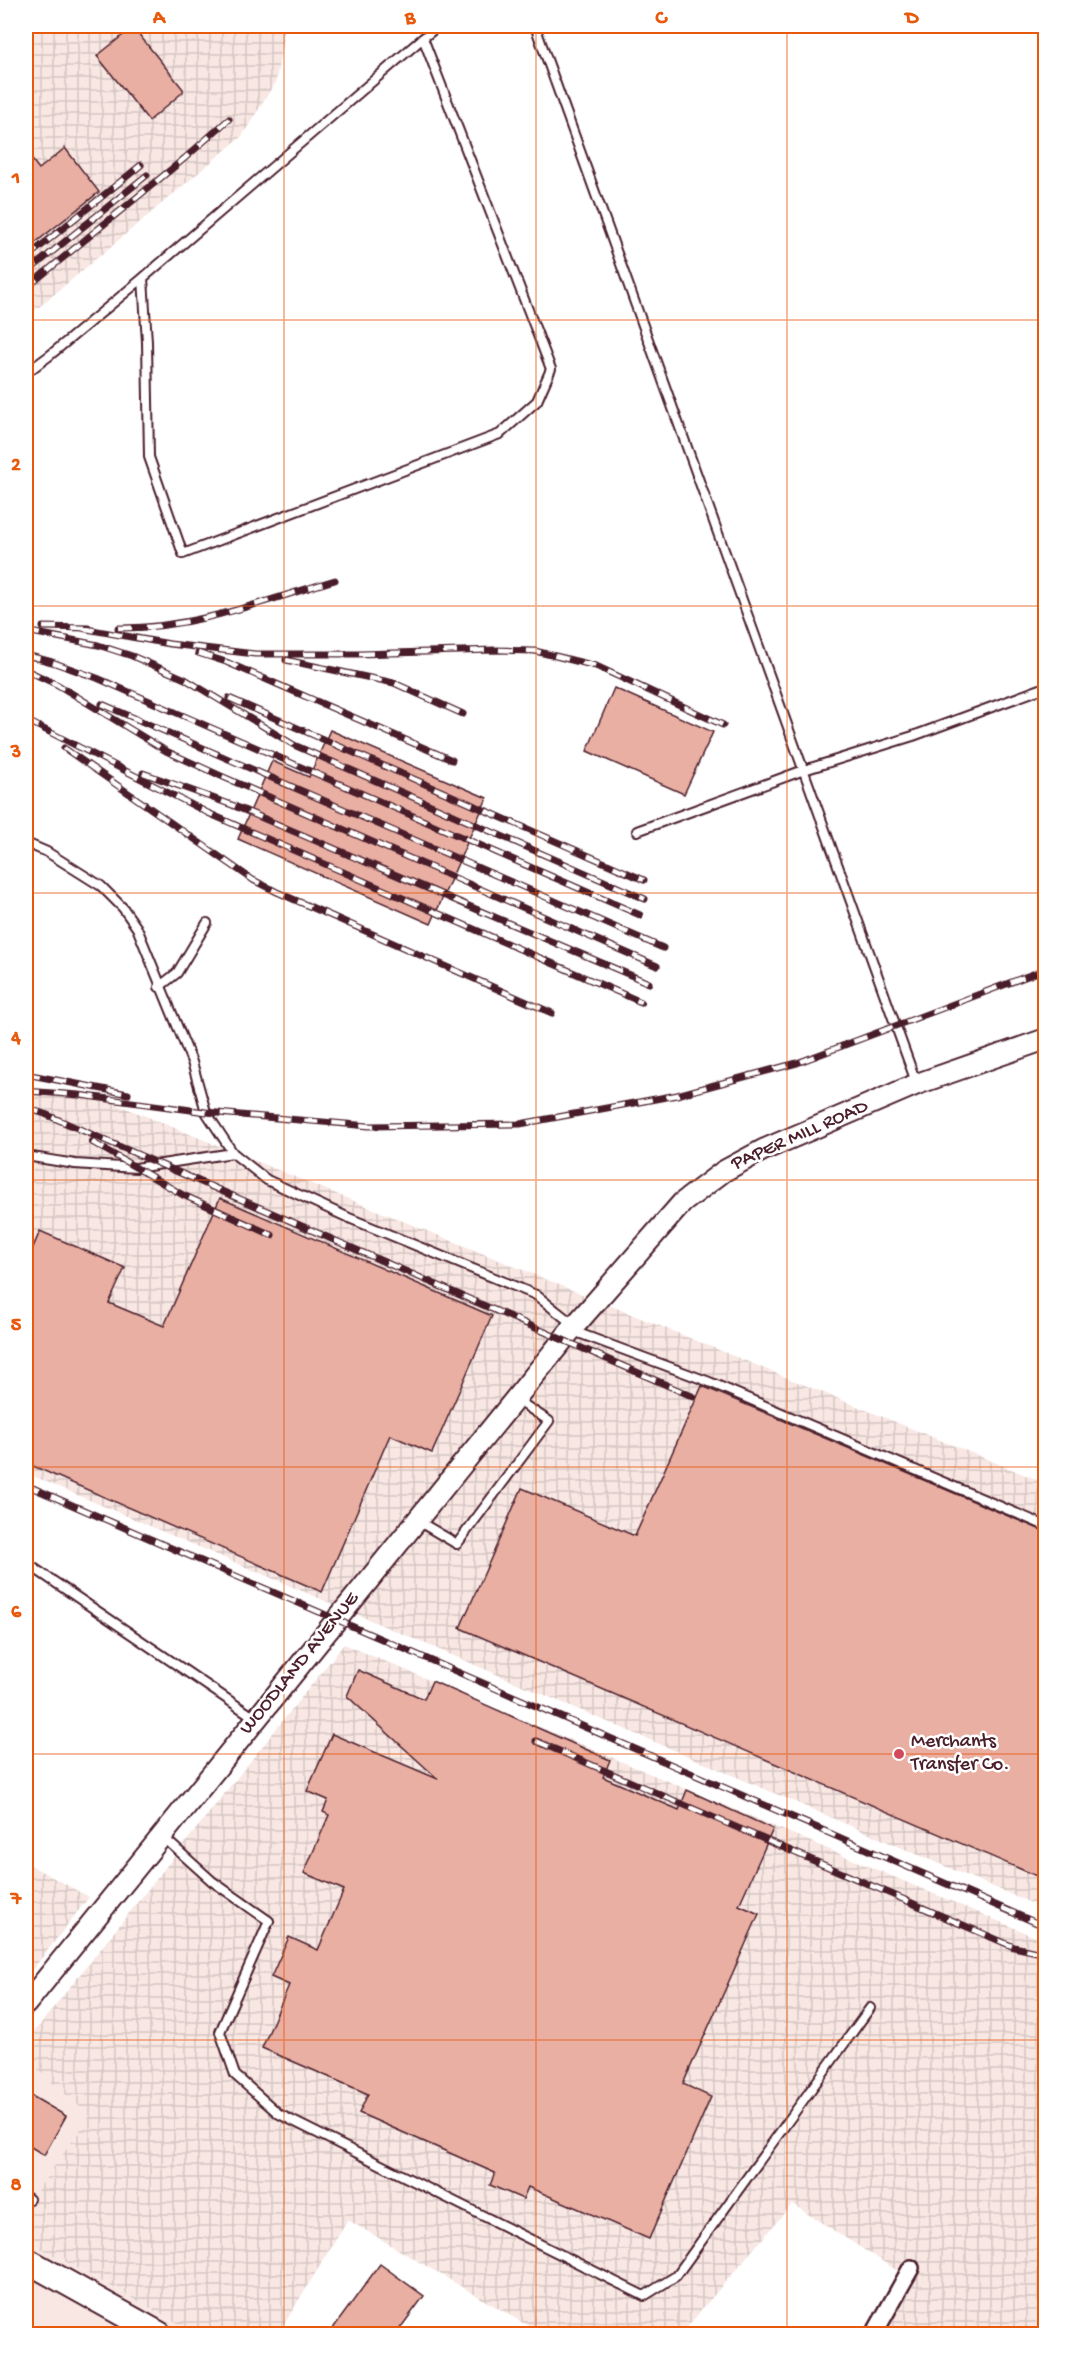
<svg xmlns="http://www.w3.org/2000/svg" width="1071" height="2360" viewBox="0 0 1071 2360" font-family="'Gochi Hand',sans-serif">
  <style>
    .built { fill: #f8e7e3 }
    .industrial { fill: url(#industrial-grid) }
    .building { fill: #e9afa3; stroke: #4a1f2b; stroke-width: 1.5 }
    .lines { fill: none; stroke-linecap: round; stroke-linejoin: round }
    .service-casing { stroke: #4a1f2b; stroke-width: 12 }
    .minor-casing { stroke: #4a1f2b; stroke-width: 20 }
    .tertiary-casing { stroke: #4a1f2b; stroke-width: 24 }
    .primary-casing { stroke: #4a1f2b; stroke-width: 28 }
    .service { stroke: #fff; stroke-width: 8 }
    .minor { stroke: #fff; stroke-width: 15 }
    .tertiary { stroke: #fff; stroke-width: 20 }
    .primary { stroke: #fff; stroke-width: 24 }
    .rail-casing { stroke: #4a1f2b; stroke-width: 7 }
    .rail { stroke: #fff; stroke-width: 4.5; stroke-dasharray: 14; stroke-linecap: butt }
    .grid { fill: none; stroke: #e8590c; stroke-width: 1.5; stroke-opacity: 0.55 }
    .poi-dot { fill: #d1495b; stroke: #fff; stroke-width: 2 }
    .labels { text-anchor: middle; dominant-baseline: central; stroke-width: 5; stroke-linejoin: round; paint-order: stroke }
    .street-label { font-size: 20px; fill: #4a1f2b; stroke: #fff }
    .poi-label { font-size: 20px; fill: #4a1f2b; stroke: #fff; text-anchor: start }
    .neatline { fill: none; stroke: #e8590c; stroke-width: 2 }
    .grid-label { font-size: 20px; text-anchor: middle; font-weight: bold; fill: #e8590c }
  </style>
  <defs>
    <pattern id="industrial-grid" width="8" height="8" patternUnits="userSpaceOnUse" patternTransform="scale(1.5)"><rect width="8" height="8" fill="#f8e7e3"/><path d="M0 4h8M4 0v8" fill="none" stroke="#d6c6c3"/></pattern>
  </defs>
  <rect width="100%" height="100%" fill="#fff"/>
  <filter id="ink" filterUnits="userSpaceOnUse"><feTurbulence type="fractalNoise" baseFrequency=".0167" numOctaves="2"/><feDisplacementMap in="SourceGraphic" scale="12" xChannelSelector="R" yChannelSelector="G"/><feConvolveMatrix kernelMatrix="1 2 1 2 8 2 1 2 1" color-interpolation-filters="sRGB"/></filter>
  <g filter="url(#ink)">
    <path class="built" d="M 26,2059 L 90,2116 L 26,2206 Z
      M 26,2240 L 198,2334 L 26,2334 Z"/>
    <path class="industrial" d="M 26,26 L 285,26 L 276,81 L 242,136 L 26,318 Z
      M 89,1093 L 1045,1483 L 1045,1909 L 26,1473 L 26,1097 Z
      M 344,1644 L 1045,1941 L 1045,2334 L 884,2334 L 915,2282 L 792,2204 L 681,2334 L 542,2334 L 348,2220 L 278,2334 L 198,2334 L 26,2240 L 26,2206 L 90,2116 L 26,2059 L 26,2042 Z
      M 26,1863 L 89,1897 L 26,1978 Z"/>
    <path class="building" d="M 133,27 L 183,89 L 183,92 L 149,121 L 97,56 Z
      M 65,148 L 99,192 L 26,250 L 26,152 L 39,169 Z
      M 614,688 L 713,732 L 684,794 L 587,751 Z
      M 330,730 L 487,798 L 431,924 L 238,839 L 272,761 L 309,777 Z
      M 220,1198 L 492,1316 L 432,1453 L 390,1435 L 322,1592 L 26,1463 L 26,1264 L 40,1231 L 125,1268 L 109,1303 L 164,1326 Z
      M 702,1386 L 1046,1532 L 1046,1880 L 460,1628 L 522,1488 L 635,1536 Z
      M 358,1670 L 424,1699 L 432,1681 L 610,1760 L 603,1777 L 679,1810 L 687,1790 L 773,1829 L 739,1905 L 759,1914 L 683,2084 L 711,2097 L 649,2239 L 528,2187 L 523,2199 L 490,2185 L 495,2173 L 359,2113 L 368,2094 L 262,2048 L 289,1985 L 271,1977 L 289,1937 L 318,1950 L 344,1890 L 304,1873 L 329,1815 L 323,1812 L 328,1800 L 307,1791 L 332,1734 L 438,1779 L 347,1696 Z
      M 30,2095 L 66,2116 L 44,2155 L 26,2144 L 26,2104 Z
      M 380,2264 L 424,2296 L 396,2334 L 329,2334 Z"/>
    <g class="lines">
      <g class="service-casing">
        <path id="service" d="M 535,26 L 916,1082
          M 423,38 L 551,369 L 537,401 L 500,434 L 183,554 L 149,457 L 147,342 L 143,278 L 423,38 L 438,26
          M 26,373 L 49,356 L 143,278
          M 637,831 L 804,770 L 913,736 L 1046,687
          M 26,843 L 47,852 L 101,886 L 123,908 L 137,928 L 192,1062 L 206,1112 L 233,1153 L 267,1180 L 349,1218 L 536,1295 L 574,1325
          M 159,987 L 177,973 L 207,923
          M 26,1156 L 75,1164 L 136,1168 L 233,1153
          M 573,1331 L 707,1381 L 1046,1526
          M 418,1521 L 457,1544 L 549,1421 L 517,1400
          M 28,1564 L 255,1718
          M 162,1836 L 212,1881 L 269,1921 L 220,2032 L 235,2075 L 279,2114 L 644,2296 L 676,2276 L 870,2008
          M 26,2197 L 29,2199"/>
      </g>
      <g class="minor-casing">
        <path id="minor" d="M 874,2334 L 911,2268"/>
      </g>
      <g class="tertiary-casing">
        <path id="tertiary" d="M 26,2004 L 571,1330 L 682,1203 L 724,1171 L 763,1150 L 917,1084 L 1046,1039"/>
      </g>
      <g class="primary-casing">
        <path id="primary" d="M 26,2260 L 159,2334"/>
      </g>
      <use href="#service" class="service"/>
      <use href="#minor" class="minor"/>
      <use href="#tertiary" class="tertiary"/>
      <use href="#primary" class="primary"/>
      <g class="rail-casing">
        <path id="rail" d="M 26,258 L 141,165
          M 26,273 L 147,175
          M 26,288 L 185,158 L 229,119
          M 43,627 L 88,628
          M 81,628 L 170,644 L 255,654 L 359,654 L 495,650 L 535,651 L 596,666 L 723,725
          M 118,628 C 193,629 264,601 335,580
          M 26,631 L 98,645 L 132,656 L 185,679 L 294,745 L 645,899
          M 198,653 L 226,662 L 452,760
          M 26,655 L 52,662 L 97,678 L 640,915
          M 286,660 L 394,683 L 463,714
          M 26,670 L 58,685 L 166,751 L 221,776 L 657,966
          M 229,698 L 644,880
          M 102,704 L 663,948
          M 26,720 L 208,813 L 641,1002
          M 64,748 L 253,880 L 277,892 L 552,1013
          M 143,773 L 232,805 L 649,983
          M 26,1074 L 128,1094
          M 26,1091 L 79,1095 L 206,1112 L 369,1126 L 520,1124 L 677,1095 L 797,1063 L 1046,969
          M 26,1108 L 45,1114 L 694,1397
          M 92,1142 L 183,1195 L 272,1235
          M 26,1485 L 1046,1927
          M 536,1741 L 1014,1947 L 1046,1954"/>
      </g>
      <use href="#rail" class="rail"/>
    </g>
  </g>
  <path class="grid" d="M 284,26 L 284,2334M 536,26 L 536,2334M 787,26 L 787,2334M 26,320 L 1046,320M 26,606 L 1046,606M 26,893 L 1046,893M 26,1180 L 1046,1180M 26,1467 L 1046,1467M 26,1754 L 1046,1754M 26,2040 L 1046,2040"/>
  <circle class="poi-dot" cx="899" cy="1754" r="6"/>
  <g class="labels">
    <g class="street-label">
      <text transform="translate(800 1136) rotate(-24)">PAPER MILL ROAD</text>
      <text transform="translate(300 1664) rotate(-51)">WOODLAND AVENUE</text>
    </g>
    <g class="poi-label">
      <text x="911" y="1742">Merchants<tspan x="911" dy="23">Transfer Co.</tspan></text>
    </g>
  </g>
  <rect width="1071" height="2360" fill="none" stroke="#fff" stroke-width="66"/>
  <rect x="33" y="33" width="1005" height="2294" class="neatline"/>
  <g class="grid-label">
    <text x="159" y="23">A</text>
    <text x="410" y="23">B</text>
    <text x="661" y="23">C</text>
    <text x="912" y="23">D</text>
    <text x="16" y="183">1</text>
    <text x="16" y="470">2</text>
    <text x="16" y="757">3</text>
    <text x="16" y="1043">4</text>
    <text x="16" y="1330">5</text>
    <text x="16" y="1617">6</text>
    <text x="16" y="1904">7</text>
    <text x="16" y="2190">8</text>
  </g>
</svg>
